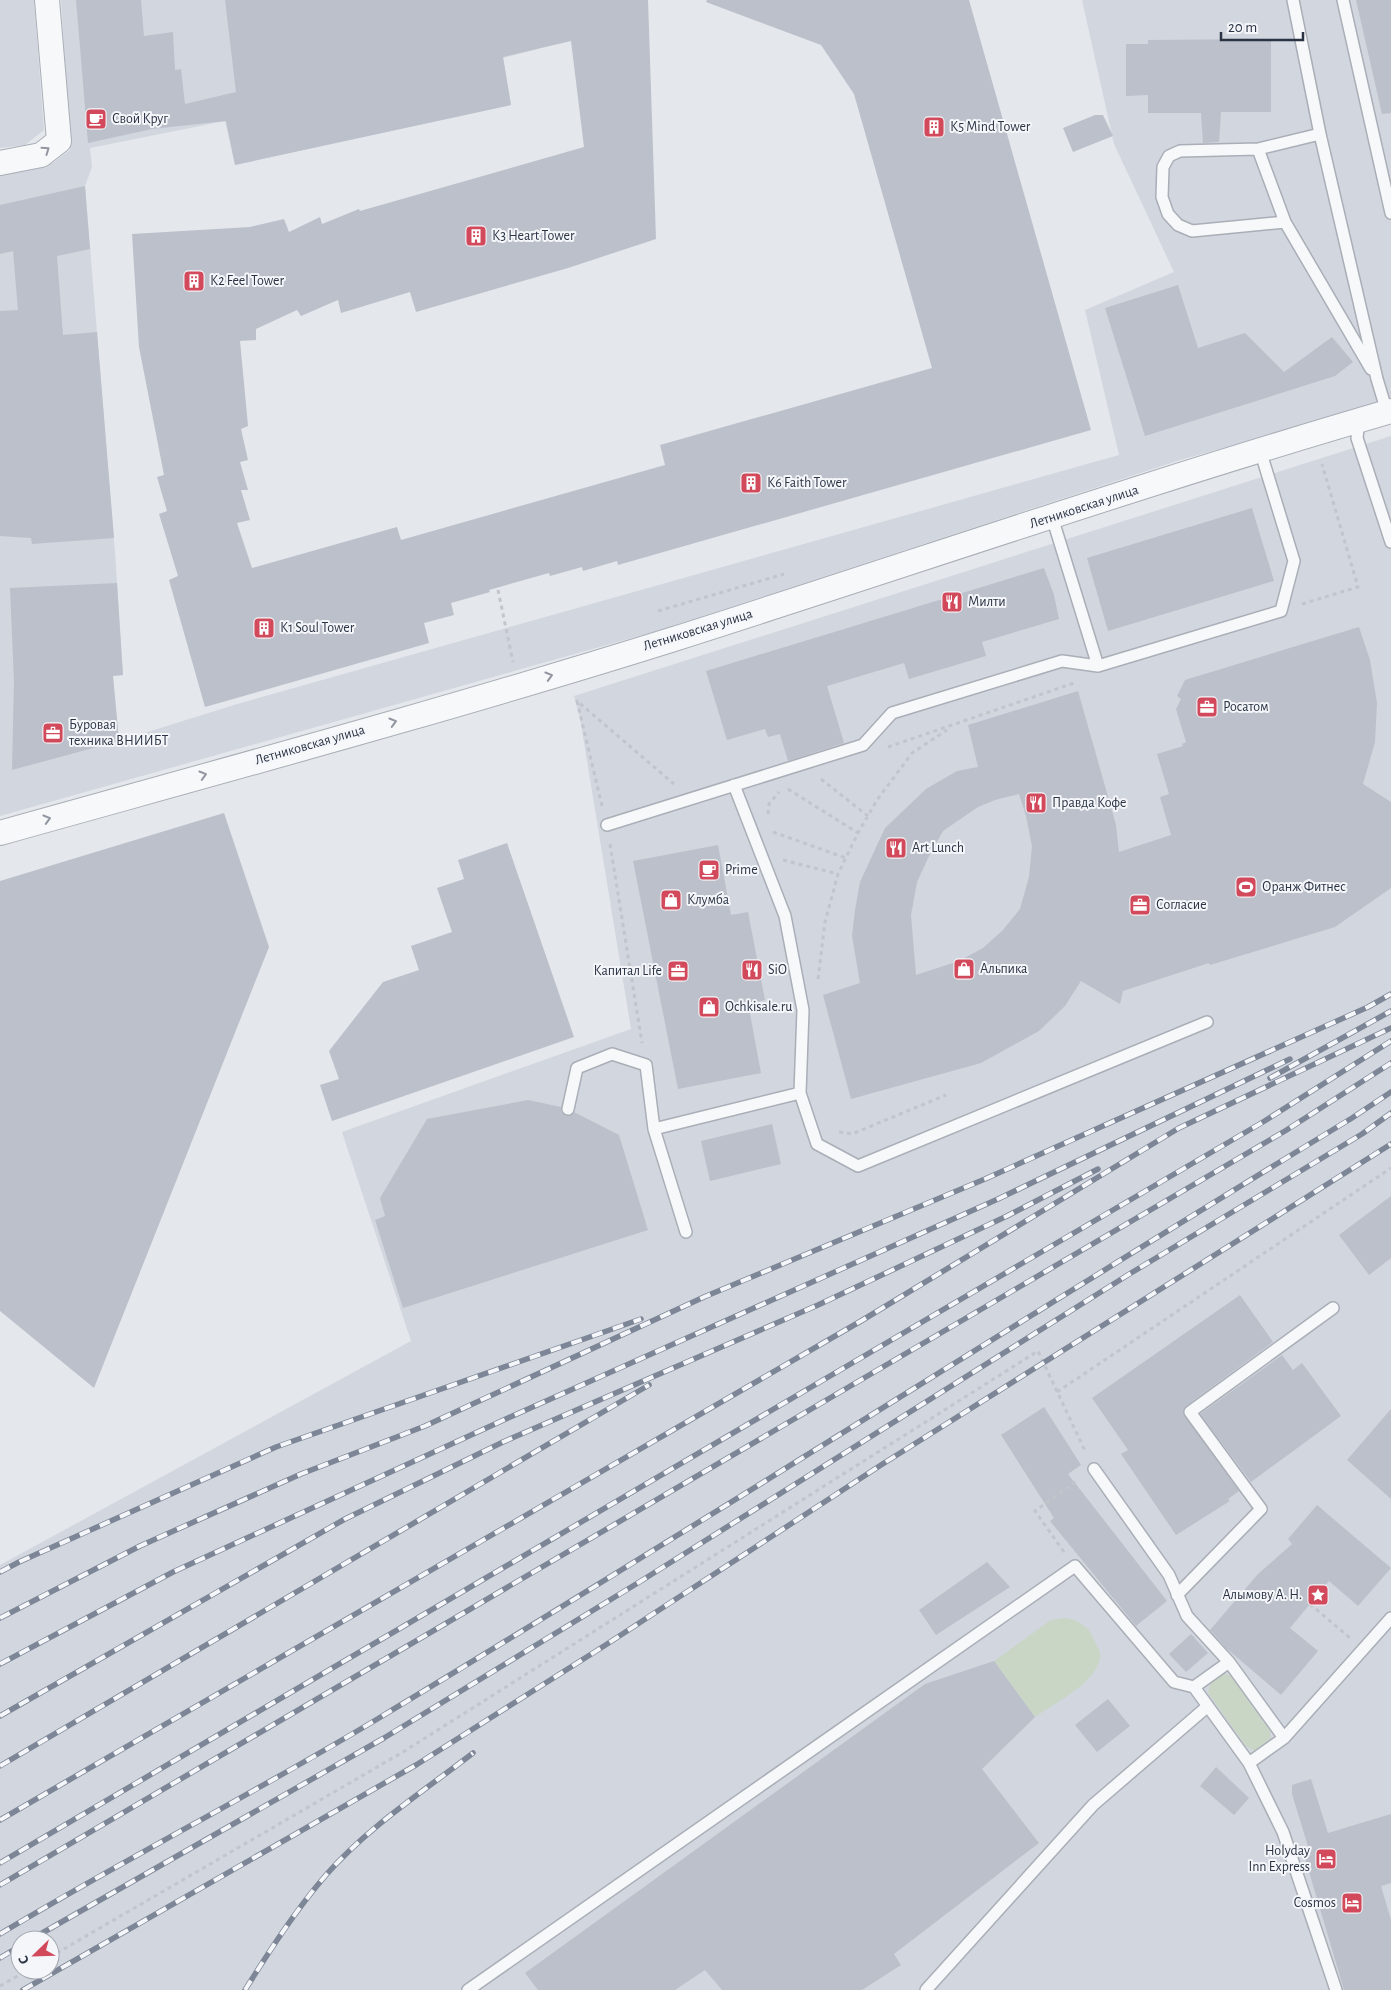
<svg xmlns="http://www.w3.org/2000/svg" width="1391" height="1990" viewBox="0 0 1391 1990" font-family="'Alegreya Sans',sans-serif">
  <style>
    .built { fill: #d2d6de; fill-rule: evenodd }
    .green { fill: #c9d6c5 }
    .building { fill: #bbc0ca; fill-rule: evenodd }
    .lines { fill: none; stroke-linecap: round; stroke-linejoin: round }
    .service-casing { stroke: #a9aeb7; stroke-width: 14 }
    .minor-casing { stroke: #a9aeb7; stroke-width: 26 }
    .path { stroke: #c2c5cb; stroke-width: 3; stroke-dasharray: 4 4; stroke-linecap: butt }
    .service { stroke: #f7f8fa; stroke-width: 11 }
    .minor { stroke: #f7f8fa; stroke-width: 24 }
    .rail-casing { stroke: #7d8696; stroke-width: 5.5 }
    .rail { stroke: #f4f6f9; stroke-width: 4; stroke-dasharray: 11; stroke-linecap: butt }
    .oneway { stroke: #9196a0 }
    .labels { text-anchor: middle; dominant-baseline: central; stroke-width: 4; stroke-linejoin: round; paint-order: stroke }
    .poi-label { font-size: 14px; fill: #2b3445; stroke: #f4f6f9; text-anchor: start }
    .street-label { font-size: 14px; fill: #2b3445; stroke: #f4f6f9 }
  </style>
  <rect width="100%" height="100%" fill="#e4e7ec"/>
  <path class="built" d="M 0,0 L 34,0 L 44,130 L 25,145 L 0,148 Z
    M 61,0 L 530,0 L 538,49 L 503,58 L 511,105 L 235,165 L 225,121 L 90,148 L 92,167 L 85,186 L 115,553 L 123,675 L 113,676 L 119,741 L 234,705 L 1119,455 L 1085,310 L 1174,272 L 1114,144 L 1082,0 L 1391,0 L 1391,402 L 1180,460 L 667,628 L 0,816 L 0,175 L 53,163 L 70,150 Z
    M 1391,436 L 1391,1990 L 0,1990 L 0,1565 L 411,1341 L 342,1132 L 631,1029 L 580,718 L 574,696 ZM 20,1940 L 50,1940 L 50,1970 L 20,1970 Z"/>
  <path class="green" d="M 1065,1618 C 1078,1620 1089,1626 1094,1640 C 1096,1644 1100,1650 1100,1654 C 1102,1680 1053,1704 1035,1717 L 994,1661 L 1051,1620 Z
    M 1224,1674 L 1231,1676 L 1270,1731 L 1271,1740 L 1264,1748 L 1255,1751 L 1246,1746 L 1208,1693 C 1210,1682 1213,1677 1224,1674 Z"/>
  <path class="building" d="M 76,0 L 141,0 L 144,36 L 173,32 L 175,70 L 181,69 L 185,104 L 236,92 L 225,0 L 648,0 L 656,239 L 568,268 L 416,312 L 410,292 L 341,313 L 338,300 L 301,316 L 297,310 L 256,329 L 256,340 L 240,341 L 248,426 L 241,429 L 248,460 L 240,462 L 248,490 L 241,490 L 250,520 L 237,523 L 252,568 L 397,527 L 401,540 L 665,465 L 660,445 L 932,368 L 854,94 L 821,45 L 706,2 L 707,0 L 969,0 L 1091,430 L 618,565 L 617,561 L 583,571 L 582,567 L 550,576 L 549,573 L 489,590 L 490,592 L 451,603 L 454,615 L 424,623 L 429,643 L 205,707 L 169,580 L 178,576 L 159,514 L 167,511 L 157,477 L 164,475 L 139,347 L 132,234 L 250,227 L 284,219 L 289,232 L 320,217 L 322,224 L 359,209 L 360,211 L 584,147 L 571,41 L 503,57 L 511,105 L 235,165 L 226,121 L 152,129 L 88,143 Z
    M 1356,0 L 1391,0 L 1391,113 L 1382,114 Z
    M 1271,39 L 1271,112 L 1221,112 L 1219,142 L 1203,143 L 1201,113 L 1148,113 L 1148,95 L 1126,96 L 1126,44 L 1148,44 L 1148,40 Z
    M 1095,115 L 1103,115 L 1113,136 L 1073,152 L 1063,128 Z
    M 85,186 L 90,249 L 57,256 L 63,335 L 97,332 L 114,538 L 32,544 L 31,538 L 0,536 L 0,311 L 18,310 L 13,251 L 0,254 L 0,205 Z
    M 1178,285 L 1198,348 L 1245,333 L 1284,372 L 1332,337 L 1353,362 L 1335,376 L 1145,436 L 1105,308 Z
    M 1252,508 L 1274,581 L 1108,631 L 1087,558 Z
    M 1044,568 L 1054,595 L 1059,619 L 982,642 L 986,656 L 909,679 L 904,663 L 827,686 L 844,743 L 788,761 L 780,734 L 768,737 L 765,729 L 727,740 L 706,671 Z
    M 117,583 L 123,675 L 113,676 L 119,741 L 12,770 L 14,681 L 10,588 Z
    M 1359,627 L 1370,660 L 1377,703 L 1375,742 L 1363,784 L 1391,802 L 1391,888 L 1335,927 L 1210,965 L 1209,963 L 1123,991 L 1120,1004 L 1081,981 L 1065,1006 L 1039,1031 L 981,1063 L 851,1099 L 823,995 L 860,983 L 852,936 L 855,910 L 860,882 L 885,828 L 926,789 L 957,771 L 978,767 L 968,725 L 1078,691 L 1116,825 L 1119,852 L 1171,835 L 1160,797 L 1169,794 L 1157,754 L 1183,746 L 1182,744 L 1186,742 L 1176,709 L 1181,699 L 1177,696 L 1185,680 ZM 1019,794 L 1026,816 L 1032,846 L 1029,877 L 1020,909 L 1003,930 L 983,948 L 959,961 L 916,975 L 911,915 L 917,882 L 930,854 L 943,831 L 978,807 L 995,800 Z
    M 224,813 L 269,947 L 94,1388 L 0,1311 L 0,881 Z
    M 507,843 L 574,1037 L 332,1121 L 320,1085 L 339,1079 L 329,1051 L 383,982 L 419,970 L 411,946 L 452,932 L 437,888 L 464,879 L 458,860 Z
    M 718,845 L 731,915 L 748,912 L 765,1000 L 748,1003 L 761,1073 L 678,1089 L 633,861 Z
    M 528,1100 L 561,1107 L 561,1112 L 566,1116 L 574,1112 L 619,1135 L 648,1230 L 403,1308 L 375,1220 L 385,1216 L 380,1198 L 427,1119 Z
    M 772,1124 L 781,1164 L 710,1181 L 701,1141 Z
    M 1391,1196 L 1391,1258 L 1369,1275 L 1339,1235 Z
    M 1240,1295 L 1273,1342 L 1186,1406 L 1183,1412 L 1239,1491 L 1228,1499 L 1230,1501 L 1176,1535 L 1121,1454 L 1128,1450 L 1092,1398 Z
    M 1282,1355 L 1293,1370 L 1302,1363 L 1341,1416 L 1251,1482 L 1200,1414 Z
    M 1044,1407 L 1081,1465 L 1068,1474 L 1167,1601 L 1136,1626 L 1050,1521 L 1054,1518 L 1001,1435 Z
    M 1391,1409 L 1391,1499 L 1347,1460 Z
    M 1317,1505 L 1391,1568 L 1358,1606 L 1329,1581 L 1290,1628 L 1318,1651 L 1281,1695 L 1226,1648 L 1210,1630 L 1258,1574 L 1292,1544 L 1288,1539 Z
    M 987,1562 L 1010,1587 L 936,1635 L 919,1610 Z
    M 1191,1634 L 1208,1653 L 1186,1672 L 1169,1654 Z
    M 994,1661 L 1035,1717 L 982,1769 L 1039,1843 L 894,1954 L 901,1965 L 862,1990 L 722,1990 L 705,1970 L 675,1990 L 538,1990 L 525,1973 L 925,1684 Z
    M 1108,1699 L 1130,1726 L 1097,1752 L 1075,1725 Z
    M 1216,1767 L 1249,1798 L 1234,1815 L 1200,1786 Z
    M 1311,1779 L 1328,1833 L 1391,1814 L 1391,1883 L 1381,1886 L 1391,1920 L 1391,1990 L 1344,1990 L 1302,1848 L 1311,1856 L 1292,1794 L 1292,1785 Z"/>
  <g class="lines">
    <g class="service-casing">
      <path id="service" d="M 1343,0 L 1391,213
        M 1320,134 L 1377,379 L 1387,412
        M 1258,149 L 1285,222 L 1192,231 L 1178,225 L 1168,214 L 1162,197 L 1163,167 L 1169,156 L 1180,151 L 1258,149 L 1320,134 L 1293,0
        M 1285,222 L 1371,369
        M 1359,420 L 1357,438 L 1391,542
        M 1052,517 L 1098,666
        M 734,785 L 785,916 L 803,1010 L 800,1093 L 817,1144 L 858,1166 L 1207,1022
        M 607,825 L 863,745 L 892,713 L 1062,661 L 1098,666 L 1281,611 L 1294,561 L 1260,450
        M 568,1109 L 577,1068 L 612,1054 L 646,1065 L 654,1129 L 686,1232
        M 654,1129 L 800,1093
        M 1094,1469 L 1169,1575 L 1187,1616 L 1229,1662
        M 1177,1595 L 1261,1509 L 1190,1412 L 1333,1308
        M 1284,1738 L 1229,1662 L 1194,1687 L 1249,1763 L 1284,1738 L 1391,1618
        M 1249,1763 L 1283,1832 L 1336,1990
        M 468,1990 L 1075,1566 L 1174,1682 L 1194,1687
        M 926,1990 L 1093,1805 L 1208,1706"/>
    </g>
    <g class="minor-casing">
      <path id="minor" d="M 0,163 L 41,155 L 59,141 L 47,0
        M 0,833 C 225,770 451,709 674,639 C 913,563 1150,481 1391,411"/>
    </g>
    <path class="path" d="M 498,590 L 513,662
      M 1302,604 L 1358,587 L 1322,464
      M 658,611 L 784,574
      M 888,747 L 1074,683
      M 821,779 L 868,816
      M 788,789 L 858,833
      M 602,806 L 577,701 L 674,784
      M 768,814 L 769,804 L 779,792
      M 773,832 L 846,858
      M 610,844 L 642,1043
      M 783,860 L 838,874
      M 818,979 L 825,922 L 838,874 L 858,833 L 877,800 L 912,753 L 947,730
      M 839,1132 L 852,1134 L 946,1095
      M 1057,1392 L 1391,1168
      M 1064,1552 L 1035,1511 L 1078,1480
      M 1310,1604 L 1350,1638
      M 50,1957 L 403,1752 L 1038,1351 L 1086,1453
      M 0,1986 L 28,1970"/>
    <use href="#service" class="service"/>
    <use href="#minor" class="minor"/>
    <g class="rail-casing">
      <path id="rail" d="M 1270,1078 L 1391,1011
        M 0,1572 L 19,1562 L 276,1447 L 641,1319
        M 0,1618 L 140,1546 L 301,1474 L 425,1426 L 704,1297 L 985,1179 L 1368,1007 L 1391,994
        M 0,1664 L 173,1572 L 508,1418 L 998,1199 L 1290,1059
        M 0,1716 L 345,1519 L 503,1442 L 818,1305 L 1007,1216 L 1098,1169
        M 0,1766 L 649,1385
        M 0,1820 L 861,1321 L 1179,1128 L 1391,1028
        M 0,1863 L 1263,1122 L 1391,1041
        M 0,1885 L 1285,1131 L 1391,1063
        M 0,1934 C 125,1859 255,1793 379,1718 C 706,1521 1026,1316 1352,1118 L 1391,1092
        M 30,1940 L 384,1738 L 641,1581 L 1131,1273 L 1362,1134 L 1391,1113
        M 0,1958 L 20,1946
        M 23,1990 L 416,1765 L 604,1646 L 881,1465 L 1391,1144
        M 245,1990 C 270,1950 295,1911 326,1875 C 368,1827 424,1791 473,1753"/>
    </g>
    <use href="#rail" class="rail"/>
  </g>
  <defs><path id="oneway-chevron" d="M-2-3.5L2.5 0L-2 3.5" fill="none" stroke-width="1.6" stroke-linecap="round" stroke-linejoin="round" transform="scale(1.25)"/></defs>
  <g class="oneway">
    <use href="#oneway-chevron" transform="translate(46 150) rotate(-35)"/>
    <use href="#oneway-chevron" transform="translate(549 676) rotate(-16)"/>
    <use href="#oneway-chevron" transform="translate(393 722) rotate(-16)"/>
    <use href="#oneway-chevron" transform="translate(203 775) rotate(-16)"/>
    <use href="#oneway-chevron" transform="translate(47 819) rotate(-16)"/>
  </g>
  <defs>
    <g id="cafe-square" transform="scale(1.125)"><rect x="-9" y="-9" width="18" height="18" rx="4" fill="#d1495b" stroke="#f4f6f9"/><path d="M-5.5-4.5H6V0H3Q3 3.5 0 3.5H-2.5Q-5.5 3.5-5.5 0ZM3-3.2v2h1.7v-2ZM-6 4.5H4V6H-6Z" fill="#fff"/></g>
    <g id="building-square" transform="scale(1.125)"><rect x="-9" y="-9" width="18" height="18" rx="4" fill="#d1495b" stroke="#f4f6f9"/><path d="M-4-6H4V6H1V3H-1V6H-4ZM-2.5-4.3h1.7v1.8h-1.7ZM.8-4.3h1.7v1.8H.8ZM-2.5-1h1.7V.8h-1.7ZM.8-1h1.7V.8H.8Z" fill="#fff"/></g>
    <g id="restaurant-square" transform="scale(1.125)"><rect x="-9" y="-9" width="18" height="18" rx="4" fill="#d1495b" stroke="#f4f6f9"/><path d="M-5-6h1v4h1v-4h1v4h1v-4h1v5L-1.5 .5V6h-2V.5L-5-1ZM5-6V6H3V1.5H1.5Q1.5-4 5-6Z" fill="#fff"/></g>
    <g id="office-square" transform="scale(1.125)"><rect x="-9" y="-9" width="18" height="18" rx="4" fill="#d1495b" stroke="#f4f6f9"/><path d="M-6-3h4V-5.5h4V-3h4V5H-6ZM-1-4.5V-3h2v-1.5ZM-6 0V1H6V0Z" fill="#fff"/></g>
    <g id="stadium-square" transform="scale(1.125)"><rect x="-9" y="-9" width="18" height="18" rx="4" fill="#d1495b" stroke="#f4f6f9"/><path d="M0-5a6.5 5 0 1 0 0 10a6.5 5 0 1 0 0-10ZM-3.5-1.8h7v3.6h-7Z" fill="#fff"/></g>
    <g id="shop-square" transform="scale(1.125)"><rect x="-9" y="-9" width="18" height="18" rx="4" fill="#d1495b" stroke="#f4f6f9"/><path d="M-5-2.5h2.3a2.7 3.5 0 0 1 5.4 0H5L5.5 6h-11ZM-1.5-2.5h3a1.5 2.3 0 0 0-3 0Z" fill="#fff"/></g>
    <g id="sight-square" transform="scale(1.125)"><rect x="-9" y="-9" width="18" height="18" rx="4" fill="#d1495b" stroke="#f4f6f9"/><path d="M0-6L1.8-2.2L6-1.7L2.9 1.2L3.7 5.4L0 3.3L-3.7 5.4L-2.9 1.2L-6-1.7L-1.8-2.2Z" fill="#fff"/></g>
    <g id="hotel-square" transform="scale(1.125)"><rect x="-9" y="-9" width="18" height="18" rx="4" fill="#d1495b" stroke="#f4f6f9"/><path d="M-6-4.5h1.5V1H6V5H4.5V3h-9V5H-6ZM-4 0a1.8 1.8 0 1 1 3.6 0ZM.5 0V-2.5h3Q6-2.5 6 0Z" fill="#fff"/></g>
  </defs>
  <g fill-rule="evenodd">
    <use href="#cafe-square" x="96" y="119"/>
    <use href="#building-square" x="934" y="127"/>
    <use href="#building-square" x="476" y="236"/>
    <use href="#building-square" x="194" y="281"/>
    <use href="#building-square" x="751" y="483"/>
    <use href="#restaurant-square" x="952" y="602"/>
    <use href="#building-square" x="264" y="628"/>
    <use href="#office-square" x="1207" y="707"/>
    <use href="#office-square" x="53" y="733"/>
    <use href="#restaurant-square" x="1036" y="803"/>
    <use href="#restaurant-square" x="896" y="848"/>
    <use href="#cafe-square" x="709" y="870"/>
    <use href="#stadium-square" x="1246" y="887"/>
    <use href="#shop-square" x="671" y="900"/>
    <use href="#office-square" x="1140" y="905"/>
    <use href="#shop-square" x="964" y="969"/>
    <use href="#restaurant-square" x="752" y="970"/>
    <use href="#office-square" x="678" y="971"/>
    <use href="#shop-square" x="709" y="1007"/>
    <use href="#sight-square" x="1318" y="1595"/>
    <use href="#hotel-square" x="1326" y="1859"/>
    <use href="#hotel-square" x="1352" y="1903"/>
  </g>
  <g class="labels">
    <g class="poi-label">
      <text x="112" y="119">Свой Круг</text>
      <text x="950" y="127">К5 Mind Tower</text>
      <text x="492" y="236">К3 Heart Tower</text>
      <text x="210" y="281">К2 Feel Tower</text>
      <text x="767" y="483">К6 Faith Tower</text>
      <text x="968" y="602">Милти</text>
      <text x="280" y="628">К1 Soul Tower</text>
      <text x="1223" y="707">Росатом</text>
      <text x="69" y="725">Буровая<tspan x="69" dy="16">техника ВНИИБТ</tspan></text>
      <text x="1052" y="803">Правда Кофе</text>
      <text x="912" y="848">Art Lunch</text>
      <text x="725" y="870">Prime</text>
      <text x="1262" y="887">Оранж Фитнес</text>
      <text x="687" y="900">Клумба</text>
      <text x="1156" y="905">Согласие</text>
      <text x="980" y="969">Альпика</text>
      <text x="768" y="970">SiO</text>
      <text x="662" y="971" text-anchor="end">Капитал Life</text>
      <text x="725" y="1007">Ochkisale.ru</text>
      <text x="1302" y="1595" text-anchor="end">Алымову А. Н.</text>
      <text x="1310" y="1851" text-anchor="end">Holyday<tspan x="1310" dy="16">Inn Express</tspan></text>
      <text x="1336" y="1903" text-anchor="end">Cosmos</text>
    </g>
    <g class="street-label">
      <text transform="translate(1084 507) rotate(-18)">Летниковская улица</text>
      <text transform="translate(698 630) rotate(-17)">Летниковская улица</text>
      <text transform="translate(310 745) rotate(-16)">Летниковская улица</text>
    </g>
  </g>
  <g transform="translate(35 1955) rotate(247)"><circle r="24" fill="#f4f6f9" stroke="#a4a8b1"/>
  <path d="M0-4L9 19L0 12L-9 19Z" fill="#d1495b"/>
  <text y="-8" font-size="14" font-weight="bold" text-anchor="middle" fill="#2b3445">С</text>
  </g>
  <path d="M1221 32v8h82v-8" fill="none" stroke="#2b3445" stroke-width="2.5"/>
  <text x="1228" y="32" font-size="15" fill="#2b3445" stroke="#f4f6f9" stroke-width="4" paint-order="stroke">20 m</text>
</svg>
